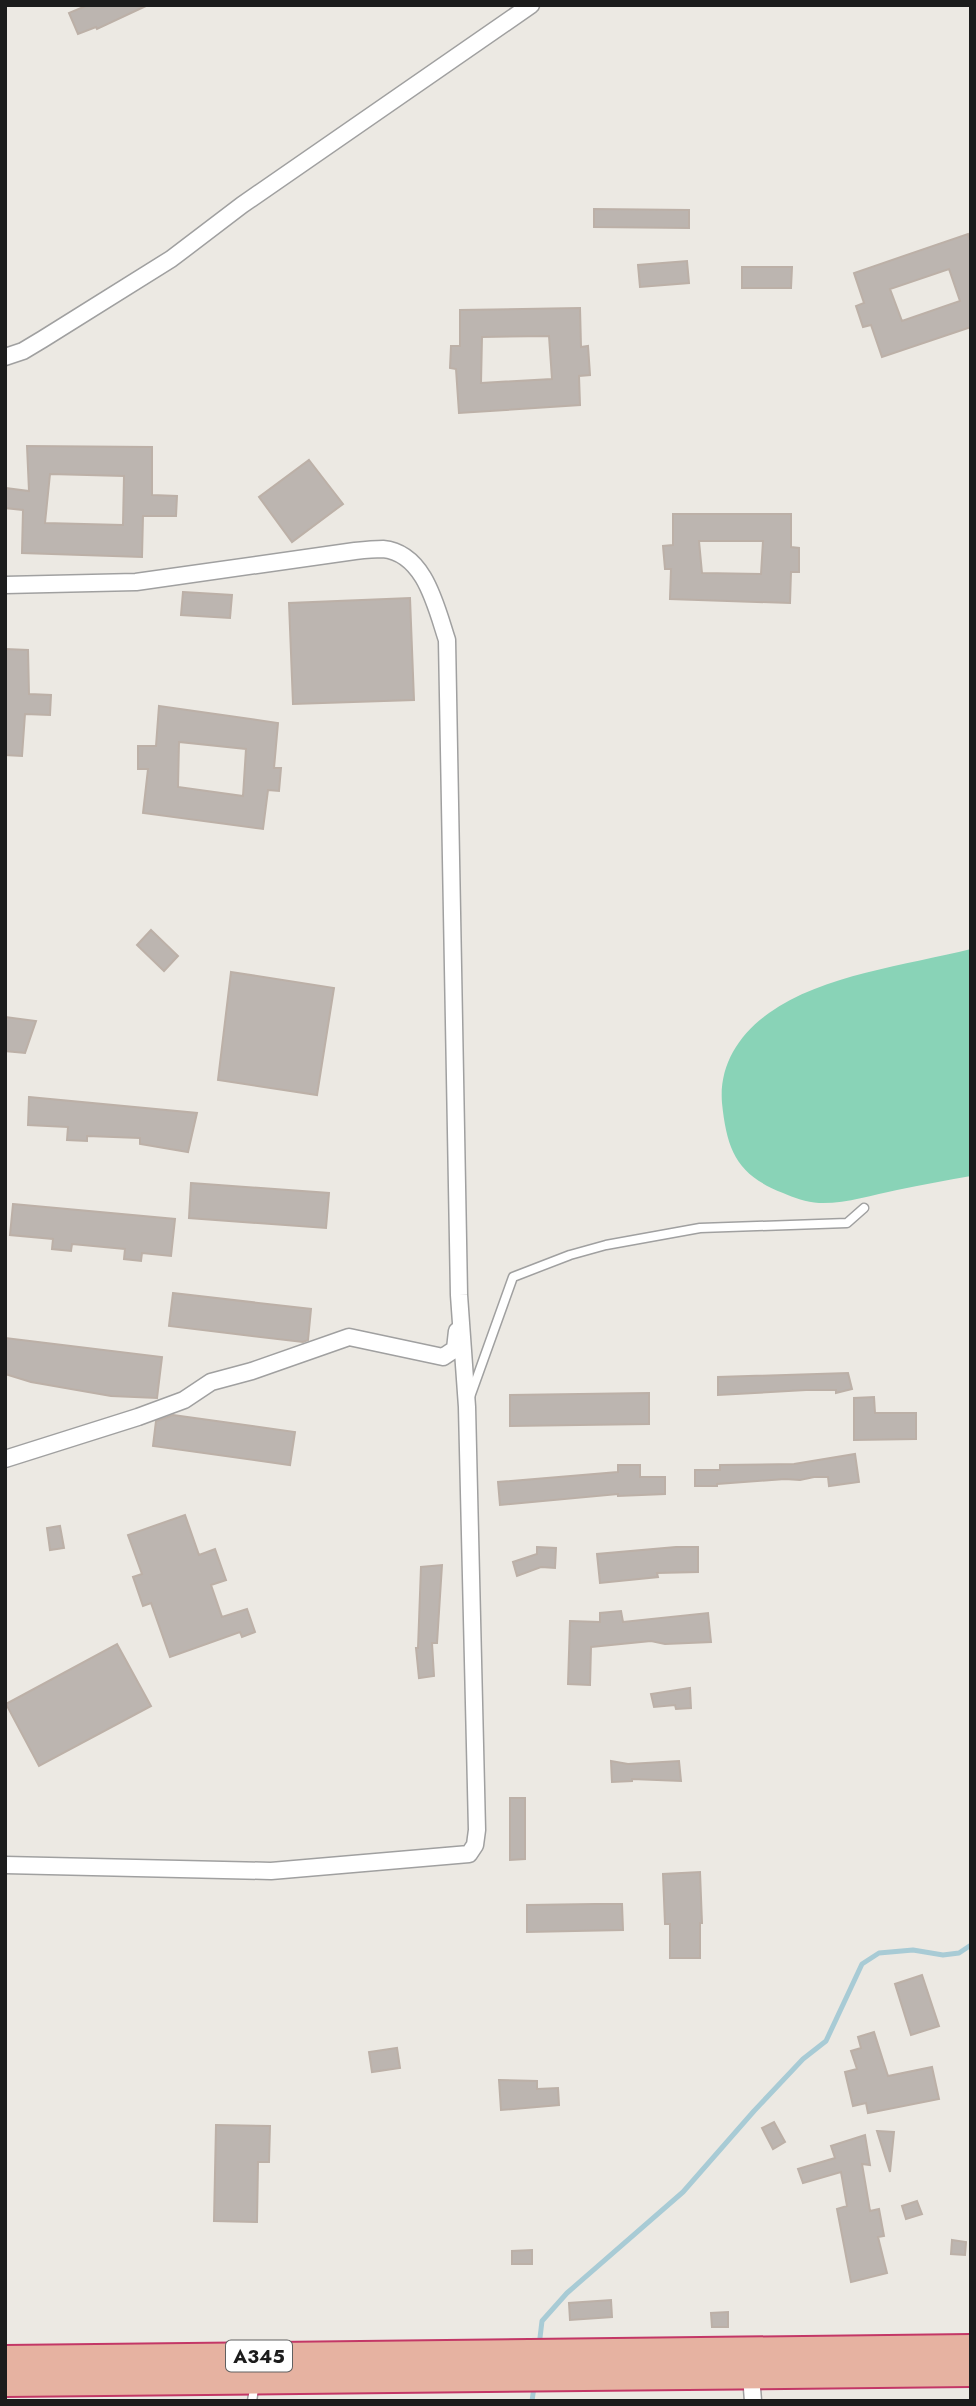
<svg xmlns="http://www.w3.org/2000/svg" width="976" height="2406" viewBox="0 0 976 2406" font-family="Jost,sans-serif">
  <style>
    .pitch { fill: #89d3b7 }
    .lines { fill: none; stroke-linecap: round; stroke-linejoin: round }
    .stream { stroke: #a8cbd5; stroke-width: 5 }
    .building { fill: #bcb5b0; stroke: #bcb0a7; stroke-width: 2; fill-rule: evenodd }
    .service-casing { stroke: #a0a0a0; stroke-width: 11 }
    .minor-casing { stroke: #a0a0a0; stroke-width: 19 }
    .trunk-casing { stroke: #c33766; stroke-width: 30 }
    .service { stroke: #fff; stroke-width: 8 }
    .minor { stroke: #fff; stroke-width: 16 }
    .trunk { stroke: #e6b2a1; stroke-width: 26 }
    .labels { text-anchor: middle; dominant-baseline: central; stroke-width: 7; stroke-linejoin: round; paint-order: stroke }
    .shield { fill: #fff; stroke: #606060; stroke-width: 2 }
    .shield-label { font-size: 19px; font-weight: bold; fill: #1c1c1c }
  </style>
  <rect width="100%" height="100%" fill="#ece9e3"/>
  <path class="pitch" d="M 971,949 L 971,1176 C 946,1180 922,1185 897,1190 C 872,1195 845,1204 819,1203 C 806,1202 794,1198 783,1193 C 737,1175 727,1151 722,1103 C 719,1066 738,1035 769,1013 C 822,975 907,965 971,949 Z"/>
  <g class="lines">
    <path class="stream" d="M 539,2346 L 542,2321 L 567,2293 L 683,2192 L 754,2111 L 803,2059 L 826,2041 L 862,1964 L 879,1953 L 913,1950 L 943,1955 L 959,1953 L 971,1945
      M 532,2401 L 534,2387"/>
  </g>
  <path class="building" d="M 88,5 L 148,5 L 97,29 L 96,27 L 78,34 L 69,13 Z
    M 594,209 L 689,210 L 689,228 L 594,227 Z
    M 968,234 L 971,244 L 971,327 L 882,357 L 871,325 L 863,327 L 856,306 L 864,303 L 854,273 ZM 949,269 L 960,301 L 902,321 L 890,289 Z
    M 687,261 L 689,283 L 640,287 L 638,265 Z
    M 742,267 L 792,267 L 791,288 L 742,288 Z
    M 580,308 L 581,347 L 588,346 L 590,375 L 579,376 L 580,405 L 459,413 L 456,369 L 450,368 L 451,346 L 460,346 L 460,310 ZM 549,336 L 552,379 L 481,383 L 482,337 Z
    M 27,446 L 152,447 L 152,495 L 177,496 L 176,516 L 143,516 L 142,557 L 22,553 L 23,510 L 5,508 L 5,488 L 29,491 ZM 50,474 L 124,476 L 123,525 L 45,523 Z
    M 309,460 L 343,504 L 292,542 L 259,497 Z
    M 673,514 L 791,514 L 791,547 L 799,548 L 799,572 L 791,572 L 790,603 L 670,599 L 671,569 L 665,569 L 663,546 L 673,545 ZM 699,541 L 763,541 L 761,574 L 702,573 Z
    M 183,592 L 232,595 L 230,618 L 181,615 Z
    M 410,598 L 414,700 L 293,704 L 289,603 Z
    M 5,649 L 28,650 L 29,694 L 51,695 L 50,715 L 25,714 L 22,756 L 5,755 Z
    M 159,706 L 278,723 L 274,768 L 281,768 L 279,791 L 268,790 L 263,829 L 143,813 L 148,769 L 138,769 L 138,746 L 156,746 ZM 179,742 L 246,749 L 243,796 L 178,787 Z
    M 151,930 L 178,956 L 164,971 L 137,945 Z
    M 231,972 L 334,988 L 317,1095 L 218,1080 Z
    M 5,1017 L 36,1021 L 25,1053 L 5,1051 Z
    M 29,1097 L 197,1113 L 188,1152 L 140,1144 L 140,1138 L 87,1136 L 87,1141 L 67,1140 L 68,1127 L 28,1125 Z
    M 191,1183 L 329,1193 L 326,1228 L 189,1218 Z
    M 13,1204 L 175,1219 L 171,1256 L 142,1253 L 141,1261 L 124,1259 L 125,1249 L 72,1244 L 71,1251 L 52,1249 L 53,1239 L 10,1235 Z
    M 173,1293 L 311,1309 L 308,1340 L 303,1342 L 169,1326 Z
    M 5,1338 L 162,1357 L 157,1398 L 111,1396 L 31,1382 L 5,1374 Z
    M 848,1373 L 852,1389 L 836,1393 L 836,1390 L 806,1390 L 718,1395 L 718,1377 Z
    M 649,1393 L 649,1424 L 510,1426 L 510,1395 Z
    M 874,1397 L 875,1413 L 916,1413 L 916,1439 L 854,1440 L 854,1398 Z
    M 173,1415 L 295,1432 L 290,1465 L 153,1446 L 156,1421 Z
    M 855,1454 L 859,1482 L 829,1486 L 828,1477 L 814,1477 L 800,1480 L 785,1479 L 717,1484 L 717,1486 L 695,1486 L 695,1470 L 720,1470 L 720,1465 L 794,1464 Z
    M 618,1465 L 640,1465 L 640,1477 L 665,1477 L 665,1494 L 618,1496 L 618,1494 L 500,1505 L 498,1482 L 618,1472 Z
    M 185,1515 L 199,1555 L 215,1549 L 226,1580 L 211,1585 L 222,1617 L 247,1609 L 255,1632 L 242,1637 L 240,1632 L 170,1657 L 151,1603 L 143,1606 L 133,1577 L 142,1574 L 128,1535 Z
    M 60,1526 L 64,1548 L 50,1550 L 47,1528 Z
    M 537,1547 L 556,1548 L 555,1568 L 541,1567 L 517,1576 L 513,1562 L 537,1554 Z
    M 676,1547 L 698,1547 L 698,1572 L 657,1573 L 658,1577 L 600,1583 L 597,1554 Z
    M 442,1565 L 437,1643 L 432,1643 L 434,1676 L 419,1678 L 416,1648 L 418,1648 L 421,1567 Z
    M 621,1611 L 623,1622 L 708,1613 L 711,1642 L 665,1644 L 651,1641 L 591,1647 L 590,1685 L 568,1684 L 570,1621 L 600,1622 L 600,1613 Z
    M 117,1644 L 151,1706 L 39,1766 L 6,1704 Z
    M 690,1688 L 691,1708 L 676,1709 L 675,1705 L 654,1707 L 651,1694 Z
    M 611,1761 L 628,1764 L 679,1761 L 681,1781 L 632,1779 L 632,1781 L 612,1782 Z
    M 510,1798 L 525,1798 L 525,1859 L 510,1860 Z
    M 700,1872 L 702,1923 L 700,1923 L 700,1958 L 670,1958 L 670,1924 L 665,1924 L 663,1874 Z
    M 595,1904 L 622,1904 L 623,1930 L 527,1932 L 527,1905 Z
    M 922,1975 L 939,2026 L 911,2035 L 895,1984 Z
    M 874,2032 L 888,2076 L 932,2067 L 939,2099 L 868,2113 L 866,2103 L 853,2106 L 845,2072 L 857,2069 L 851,2051 L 861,2048 L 858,2037 Z
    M 397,2048 L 400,2068 L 372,2072 L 369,2052 Z
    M 499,2080 L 537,2081 L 537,2089 L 558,2088 L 559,2105 L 501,2110 Z
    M 774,2122 L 785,2142 L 773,2149 L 762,2128 Z
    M 216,2125 L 270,2126 L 269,2162 L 258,2162 L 257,2222 L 214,2221 Z
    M 877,2131 L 894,2132 L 890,2172 Z
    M 865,2135 L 870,2165 L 862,2164 L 870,2211 L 879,2209 L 884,2236 L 878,2237 L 887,2273 L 851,2282 L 837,2209 L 847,2206 L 841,2172 L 803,2183 L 798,2169 L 835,2158 L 831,2146 Z
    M 917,2201 L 922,2214 L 906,2219 L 902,2206 Z
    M 952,2240 L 966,2242 L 965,2255 L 951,2254 Z
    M 532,2250 L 532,2264 L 512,2264 L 512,2251 Z
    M 611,2300 L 612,2317 L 570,2320 L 569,2303 Z
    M 728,2312 L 728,2327 L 712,2327 L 711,2313 Z"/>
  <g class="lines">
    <g class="service-casing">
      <path id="service" d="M 470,1397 L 513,1277 L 570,1255 L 606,1245 L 700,1228 L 847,1223 L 864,1208
        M 252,2401 L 255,2383"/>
    </g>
    <g class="minor-casing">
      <path id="minor" d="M 5,357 L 23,351 L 43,339 L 171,259 L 242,205 L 531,5
        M 5,585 L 136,582 L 355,551 C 364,550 374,549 383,549 C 425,553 436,607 447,640 L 459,1295 L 467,1407 L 477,1830 L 475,1845 L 469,1854 L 271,1871 L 5,1865
        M 5,1459 L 138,1417 L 184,1400 L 211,1382 L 252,1371 L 349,1337 L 443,1357 L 455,1349 L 457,1331
        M 751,2376 L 753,2401"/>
    </g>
    <g class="trunk-casing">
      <path id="trunk" d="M 5,2359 L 971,2348
        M 5,2383 L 971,2373"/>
    </g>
    <use href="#service" class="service"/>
    <use href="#minor" class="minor"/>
    <use href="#trunk" class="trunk"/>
  </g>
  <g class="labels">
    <rect class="shield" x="226" y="2340.5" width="66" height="31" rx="5"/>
    <g class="shield-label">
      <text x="259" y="2356">A345</text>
    </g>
  </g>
  <rect width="976" height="2406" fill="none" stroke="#1c1c1c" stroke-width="14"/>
</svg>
